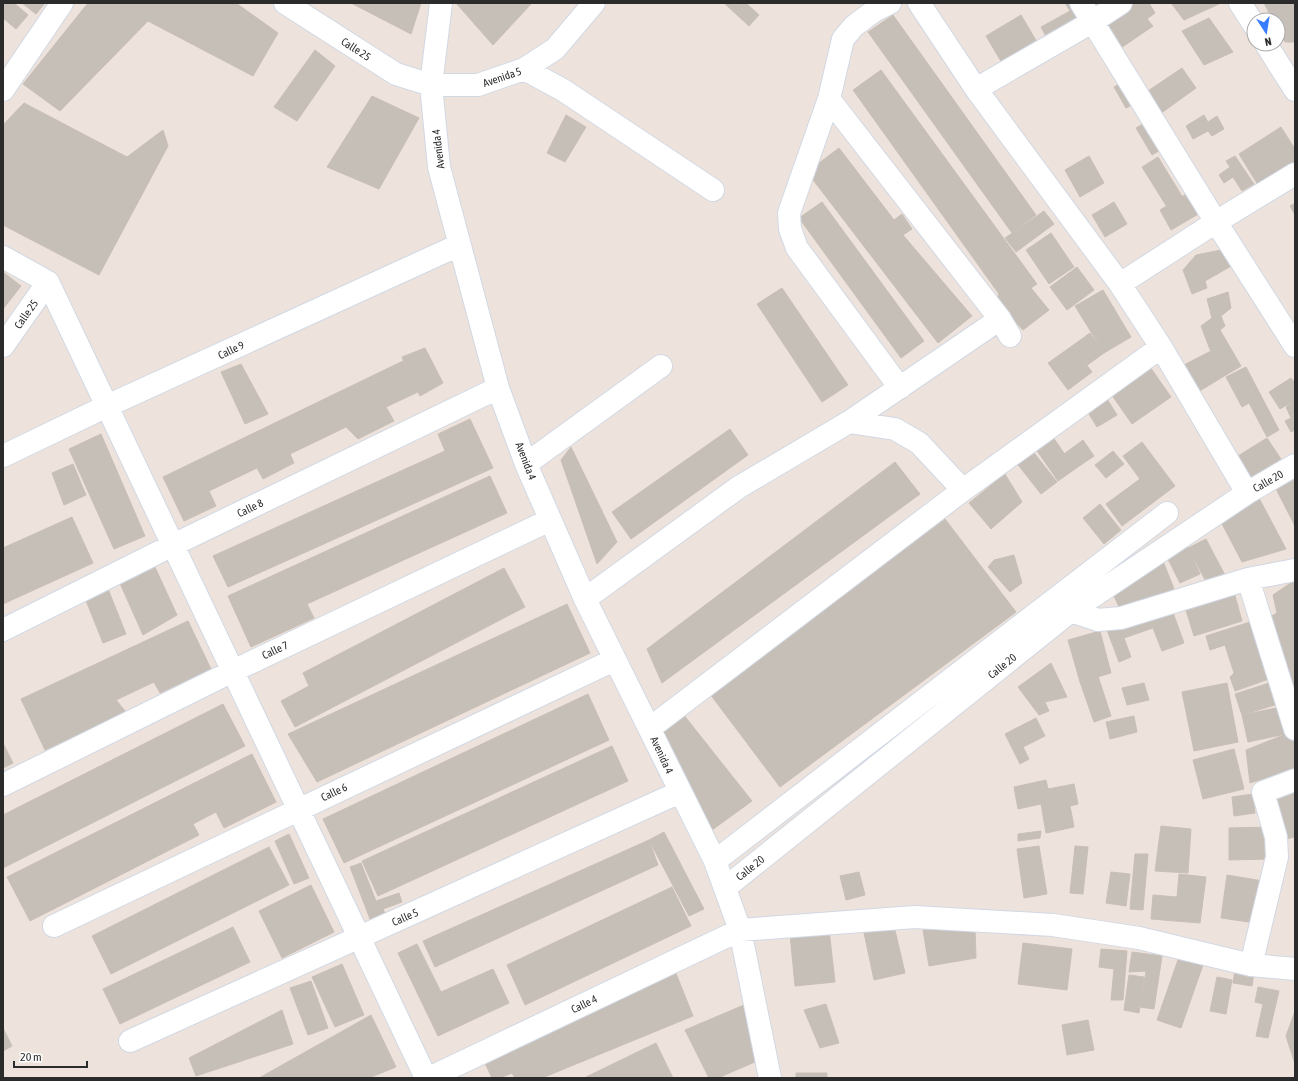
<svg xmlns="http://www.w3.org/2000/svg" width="1298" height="1081" viewBox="0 0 1298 1081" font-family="'Asap Condensed',sans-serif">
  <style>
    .building { fill: #c6bfb8; stroke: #c9bfb6 }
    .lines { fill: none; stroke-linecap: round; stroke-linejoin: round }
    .minor-casing { stroke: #d1d8e4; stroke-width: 24 }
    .minor { stroke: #fff; stroke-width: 22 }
    .labels { text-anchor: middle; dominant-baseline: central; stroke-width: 3; stroke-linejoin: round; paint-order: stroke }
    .street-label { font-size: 11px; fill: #2b2b2b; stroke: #fff }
  </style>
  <rect width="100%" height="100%" fill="#ede3dc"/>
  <path class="building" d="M 3,3 L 14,3 L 28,15 L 16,29 L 3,18 Z
    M 22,3 L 45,3 L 36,14 Z
    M 88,3 L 236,3 L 278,33 L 253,76 L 148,21 L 60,111 L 23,84 Z
    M 351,3 L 421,3 L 411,34 Z
    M 456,3 L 532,3 L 493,45 Z
    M 724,3 L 746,3 L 759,15 L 749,26 Z
    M 1065,3 L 1078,3 L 1085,16 L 1047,38 L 1041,27 L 1070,11 Z
    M 1128,3 L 1149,3 L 1155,13 L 1147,19 L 1153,26 L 1118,50 L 1099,22 Z
    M 1171,3 L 1218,3 L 1219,4 L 1184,20 Z
    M 1264,3 L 1295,3 L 1295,42 L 1285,42 L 1278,28 L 1278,20 L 1273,20 Z
    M 893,15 L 1036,215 L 1012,233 L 868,32 Z
    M 1021,15 L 1037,42 L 1002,63 L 986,36 Z
    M 1209,18 L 1233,52 L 1204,65 L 1182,31 Z
    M 315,50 L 335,66 L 297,121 L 274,107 Z
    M 1182,68 L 1196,88 L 1160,114 L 1145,93 Z
    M 881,70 L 1037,284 L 1031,288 L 1049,310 L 1023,330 L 996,301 L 999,294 L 853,90 Z
    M 1121,83 L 1134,104 L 1126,108 L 1114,87 Z
    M 372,96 L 419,118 L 379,189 L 327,167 Z
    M 24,103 L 127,157 L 163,130 L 168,146 L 99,275 L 3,225 L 3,125 Z
    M 566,115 L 586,127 L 565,162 L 547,153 Z
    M 1204,115 L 1208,122 L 1217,116 L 1224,129 L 1212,136 L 1208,131 L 1193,139 L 1186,126 Z
    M 1146,122 L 1162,149 L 1152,155 L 1136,128 Z
    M 1281,127 L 1295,149 L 1295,162 L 1258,185 L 1239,154 Z
    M 839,148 L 894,220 L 903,235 L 972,316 L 938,343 L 807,172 Z
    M 1089,156 L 1104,183 L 1080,197 L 1065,170 Z
    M 1235,156 L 1254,184 L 1242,191 L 1233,177 L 1224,183 L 1219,175 L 1230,167 L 1226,161 Z
    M 1158,157 L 1183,198 L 1167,207 L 1142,167 Z
    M 1188,193 L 1200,213 L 1171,230 L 1160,210 Z
    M 822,202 L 924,341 L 901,358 L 799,218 Z
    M 1114,202 L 1127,224 L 1105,237 L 1092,215 Z
    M 1295,203 L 1295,215 L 1290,206 Z
    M 1044,211 L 1054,224 L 1016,252 L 1005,238 Z
    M 902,214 L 912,229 L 903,235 L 894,220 Z
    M 1051,233 L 1074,267 L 1049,284 L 1026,250 Z
    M 1226,249 L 1233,265 L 1205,281 L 1207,288 L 1192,294 L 1183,270 L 1196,255 Z
    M 1077,267 L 1094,290 L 1067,310 L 1050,287 Z
    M 3,272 L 21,286 L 3,309 Z
    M 782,288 L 848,385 L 822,402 L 757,304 Z
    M 1103,290 L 1131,337 L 1104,353 L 1075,306 Z
    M 1228,292 L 1231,308 L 1221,316 L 1225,326 L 1220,330 L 1241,366 L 1221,378 L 1201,326 L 1212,318 L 1207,299 Z
    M 1090,333 L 1104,353 L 1086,366 L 1072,346 Z
    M 1072,346 L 1092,372 L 1068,390 L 1048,363 Z
    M 425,348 L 443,383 L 420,396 L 402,357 Z
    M 1211,351 L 1221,378 L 1198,392 L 1180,367 Z
    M 403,361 L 418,392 L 386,407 L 394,421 L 358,439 L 346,427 L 290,454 L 294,463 L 263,479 L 257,468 L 209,491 L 216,506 L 184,521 L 163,477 Z
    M 241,364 L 268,414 L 245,424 L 221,372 Z
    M 1148,364 L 1171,397 L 1132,424 L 1109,391 Z
    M 1246,367 L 1279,430 L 1267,437 L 1249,403 L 1242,407 L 1226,377 Z
    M 1291,378 L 1295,383 L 1295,400 L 1280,409 L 1269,392 Z
    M 1104,394 L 1117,415 L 1097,427 L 1084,406 Z
    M 1295,400 L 1295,430 L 1291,432 L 1285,421 L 1291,418 L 1286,407 Z
    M 470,419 L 493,468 L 228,587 L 213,556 L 445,451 L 438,434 Z
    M 730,429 L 748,455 L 631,539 L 612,512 Z
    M 1048,430 L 1075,469 L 1058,481 L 1031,442 Z
    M 101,434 L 145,536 L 114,549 L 69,449 Z
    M 1267,438 L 1281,459 L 1251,478 L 1238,456 Z
    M 1083,440 L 1094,456 L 1075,469 L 1064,454 Z
    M 1142,442 L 1175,486 L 1122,526 L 1106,504 L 1140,479 L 1123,456 Z
    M 571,447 L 617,542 L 597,564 L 561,460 Z
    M 1031,449 L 1057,482 L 1041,494 L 1015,461 Z
    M 1113,451 L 1124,464 L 1106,478 L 1095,465 Z
    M 895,462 L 920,494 L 662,683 L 647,649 Z
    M 73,464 L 86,495 L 64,505 L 52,473 Z
    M 1295,469 L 1295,526 L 1272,481 Z
    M 1005,474 L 1022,502 L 991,529 L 969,503 Z
    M 490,476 L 507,513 L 307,604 L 314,618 L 251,647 L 228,596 Z
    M 1259,498 L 1286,549 L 1242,562 L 1219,518 Z
    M 1100,504 L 1121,530 L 1104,544 L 1083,518 Z
    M 72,517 L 93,563 L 3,604 L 3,548 Z
    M 945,519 L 1016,612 L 780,787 L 710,694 Z
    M 1184,539 L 1200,574 L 1180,583 L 1164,551 Z
    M 1206,539 L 1227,579 L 1209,587 L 1188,548 Z
    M 1014,555 L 1022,583 L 1010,592 L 988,567 L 994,560 Z
    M 1163,561 L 1176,594 L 1119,607 L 1114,596 Z
    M 154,565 L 177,615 L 143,635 L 119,581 Z
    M 504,568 L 525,607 L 295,727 L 281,701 L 309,686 L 303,673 Z
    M 1295,580 L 1295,635 L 1272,641 L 1263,621 L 1277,613 L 1273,595 Z
    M 108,589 L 126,634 L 103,643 L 85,598 Z
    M 1234,592 L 1242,621 L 1194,636 L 1185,607 Z
    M 567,604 L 590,653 L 317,782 L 288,734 Z
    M 1171,607 L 1184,643 L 1162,651 L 1153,628 L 1124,638 L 1131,657 L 1119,662 L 1107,630 Z
    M 188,621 L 211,669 L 160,693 L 154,682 L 116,700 L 126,712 L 45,750 L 21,699 Z
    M 1250,622 L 1269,679 L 1235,691 L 1230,677 L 1234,673 L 1225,645 L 1210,650 L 1206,636 Z
    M 1100,631 L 1111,673 L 1080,682 L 1068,640 Z
    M 1295,634 L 1295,668 L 1279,674 L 1272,641 Z
    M 1051,663 L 1067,697 L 1045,702 L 1049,711 L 1039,715 L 1018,687 Z
    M 1295,669 L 1295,698 L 1279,674 Z
    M 1098,676 L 1111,716 L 1094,722 L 1080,682 Z
    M 1272,682 L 1278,704 L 1242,715 L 1235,694 Z
    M 1144,683 L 1149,700 L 1127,705 L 1122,688 Z
    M 1227,683 L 1238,742 L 1194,751 L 1182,692 Z
    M 588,694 L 609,740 L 344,863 L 323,819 Z
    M 223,704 L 245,746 L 3,868 L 3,815 Z
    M 1281,707 L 1286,734 L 1248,742 L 1242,715 Z
    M 683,714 L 752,801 L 712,830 L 658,729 Z
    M 1134,716 L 1137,732 L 1110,739 L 1106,722 Z
    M 1036,718 L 1045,736 L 1023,747 L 1029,759 L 1020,764 L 1005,734 Z
    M 1291,732 L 1295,743 L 1295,769 L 1250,783 L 1246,750 Z
    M 3,743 L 13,763 L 3,768 Z
    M 612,746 L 628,781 L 378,896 L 362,861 Z
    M 1234,749 L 1244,789 L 1203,799 L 1193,760 Z
    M 252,754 L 276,802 L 224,828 L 216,812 L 193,824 L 199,835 L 30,921 L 7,877 Z
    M 1046,780 L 1048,789 L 1074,784 L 1078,804 L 1070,806 L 1074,827 L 1046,833 L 1041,804 L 1018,809 L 1014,787 Z
    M 1295,786 L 1295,837 L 1286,839 L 1274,791 Z
    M 1253,794 L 1255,813 L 1234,816 L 1232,797 Z
    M 1161,826 L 1191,829 L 1188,873 L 1155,871 Z
    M 1269,827 L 1269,859 L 1229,860 L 1229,828 Z
    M 1041,831 L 1040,838 L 1018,841 L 1018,834 Z
    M 664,832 L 704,909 L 689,916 L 649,840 Z
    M 289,834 L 309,878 L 294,884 L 275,841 Z
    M 649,840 L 658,865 L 435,967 L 423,941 Z
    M 1039,846 L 1047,894 L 1024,898 L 1017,849 Z
    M 1075,846 L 1088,847 L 1083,894 L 1070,893 Z
    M 269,847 L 289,885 L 111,974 L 92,936 Z
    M 1135,854 L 1148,854 L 1143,910 L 1130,909 Z
    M 361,863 L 376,901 L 399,893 L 402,902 L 383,909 L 387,918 L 372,924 L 350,867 Z
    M 859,872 L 865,895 L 846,900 L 840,876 Z
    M 1111,872 L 1130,874 L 1126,906 L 1106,903 Z
    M 1179,874 L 1206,877 L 1200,923 L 1151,919 L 1153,895 L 1177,897 Z
    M 1227,875 L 1263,881 L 1256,923 L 1221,918 Z
    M 311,885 L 334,932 L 282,958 L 259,911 Z
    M 672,887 L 691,926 L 525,1005 L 507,965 Z
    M 894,926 L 905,973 L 874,980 L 863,928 Z
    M 233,927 L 250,962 L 120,1024 L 103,989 Z
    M 975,929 L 976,958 L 929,966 L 923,930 Z
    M 829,930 L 835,982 L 795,986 L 790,934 Z
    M 1023,943 L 1072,949 L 1067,990 L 1018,984 Z
    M 417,944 L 441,992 L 493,969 L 509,1003 L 438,1036 L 398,953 Z
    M 1101,949 L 1127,951 L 1123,1000 L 1111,1000 L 1114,969 L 1099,967 Z
    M 1132,952 L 1162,956 L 1154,1009 L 1140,1007 L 1146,971 L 1129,972 Z
    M 1180,954 L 1204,962 L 1181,1028 L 1157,1020 Z
    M 342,964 L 364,1015 L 335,1027 L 312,977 Z
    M 1235,970 L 1254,972 L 1252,986 L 1233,983 Z
    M 675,971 L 693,1016 L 542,1078 L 515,1078 L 512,1073 L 500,1078 L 492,1078 L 483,1059 Z
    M 1129,975 L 1144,977 L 1139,1013 L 1124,1010 Z
    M 1217,977 L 1232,980 L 1226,1014 L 1210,1011 Z
    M 311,981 L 328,1028 L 308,1035 L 290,988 Z
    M 1258,987 L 1279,991 L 1268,1038 L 1256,1036 L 1263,1004 L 1255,1002 Z
    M 826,1004 L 839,1043 L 820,1048 L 804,1010 Z
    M 744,1005 L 757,1061 L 718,1078 L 709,1078 L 685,1030 Z
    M 282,1010 L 293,1044 L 196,1076 L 189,1058 Z
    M 1295,1011 L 1295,1064 L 1286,1036 Z
    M 371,1015 L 396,1067 L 369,1078 L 259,1078 Z
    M 1088,1020 L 1094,1050 L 1067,1055 L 1062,1025 Z
    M 3,1028 L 12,1046 L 3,1051 Z
    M 656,1043 L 673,1078 L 584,1078 Z
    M 796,1073 L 827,1073 L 827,1078 L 796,1078 Z"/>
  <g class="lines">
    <g class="minor-casing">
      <path id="minor" d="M 285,3 L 396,74 L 431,85 L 478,85 L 524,69 L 555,49 L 594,3
        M 441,3 L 431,85 L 439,167 L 498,388 L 526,464 L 585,599 L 715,861 L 740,930 L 770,1078
        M 890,3 L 874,11 L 854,26 L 843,39 L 829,99 L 789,213 L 790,229 L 797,248 L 900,388
        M 919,3 L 976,89 L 1120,284 L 1161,347 L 1247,493
        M 1081,3 L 1216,222 L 1295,346
        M 1240,3 L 1254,25
        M 1266,44 L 1295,90
        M 524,69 L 563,90 L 713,190
        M 976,89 L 1092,22 L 1121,3
        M 3,90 L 62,3
        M 829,99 L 1000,319 L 1010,336
        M 3,257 L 48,282 L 426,1078
        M 1120,284 L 1216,222 L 1295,174
        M 3,346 L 48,282
        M 849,422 L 895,429 L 919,443 L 963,490
        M 3,456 L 107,406 L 459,245
        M 526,464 L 661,366
        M 1248,579 L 1295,729
        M 585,599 L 739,487 L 849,422 L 1000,319
        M 1071,611 L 1098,620 L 1121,618 L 1248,579 L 1295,570
        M 3,630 L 173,545 L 498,388
        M 650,728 L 963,490 L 1161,347
        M 3,785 L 233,671 L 550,520
        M 715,861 L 1167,513
        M 725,888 L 1071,611 L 1247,493 L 1295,465
        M 54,926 L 614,660
        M 1251,965 L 1277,857 L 1276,837 L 1263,792 L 1295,780
        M 130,1041 L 680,792
        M 429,1078 L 740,930 L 915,917 L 1053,925 L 1139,938 L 1251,965 L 1295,969"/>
    </g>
    <use href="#minor" class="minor"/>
  </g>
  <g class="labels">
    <g class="street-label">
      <text transform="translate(356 49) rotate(33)">Calle 25</text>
      <text transform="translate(502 77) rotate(-19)">Avenida 5</text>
      <text transform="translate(438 149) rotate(-97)">Avenida 4</text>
      <text transform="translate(26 314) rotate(-55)">Calle 25</text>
      <text transform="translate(231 350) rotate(-25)">Calle 9</text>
      <text transform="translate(526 461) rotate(69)">Avenida 4</text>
      <text transform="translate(1268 481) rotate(-30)">Calle 20</text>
      <text transform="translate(250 508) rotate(-26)">Calle 8</text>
      <text transform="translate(275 650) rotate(-25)">Calle 7</text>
      <text transform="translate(1002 666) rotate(-39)">Calle 20</text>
      <text transform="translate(662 755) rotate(65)">Avenida 4</text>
      <text transform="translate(334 792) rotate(-25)">Calle 6</text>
      <text transform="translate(750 868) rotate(-39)">Calle 20</text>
      <text transform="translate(405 917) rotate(-24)">Calle 5</text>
      <text transform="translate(584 1004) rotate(-26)">Calle 4</text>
    </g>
  </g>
  <rect width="1298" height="1081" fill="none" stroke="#2b2b2b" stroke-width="8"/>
  <g transform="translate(1266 32) rotate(168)"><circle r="19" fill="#ffffff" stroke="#aaaaaa"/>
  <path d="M0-3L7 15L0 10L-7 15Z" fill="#387cff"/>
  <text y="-6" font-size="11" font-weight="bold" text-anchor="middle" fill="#2b2b2b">N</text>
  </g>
  <path d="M14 1061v6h73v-6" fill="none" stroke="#2b2b2b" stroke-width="2"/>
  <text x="20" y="1061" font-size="12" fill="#2b2b2b" stroke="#ffffff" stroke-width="3" paint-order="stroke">20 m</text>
</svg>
